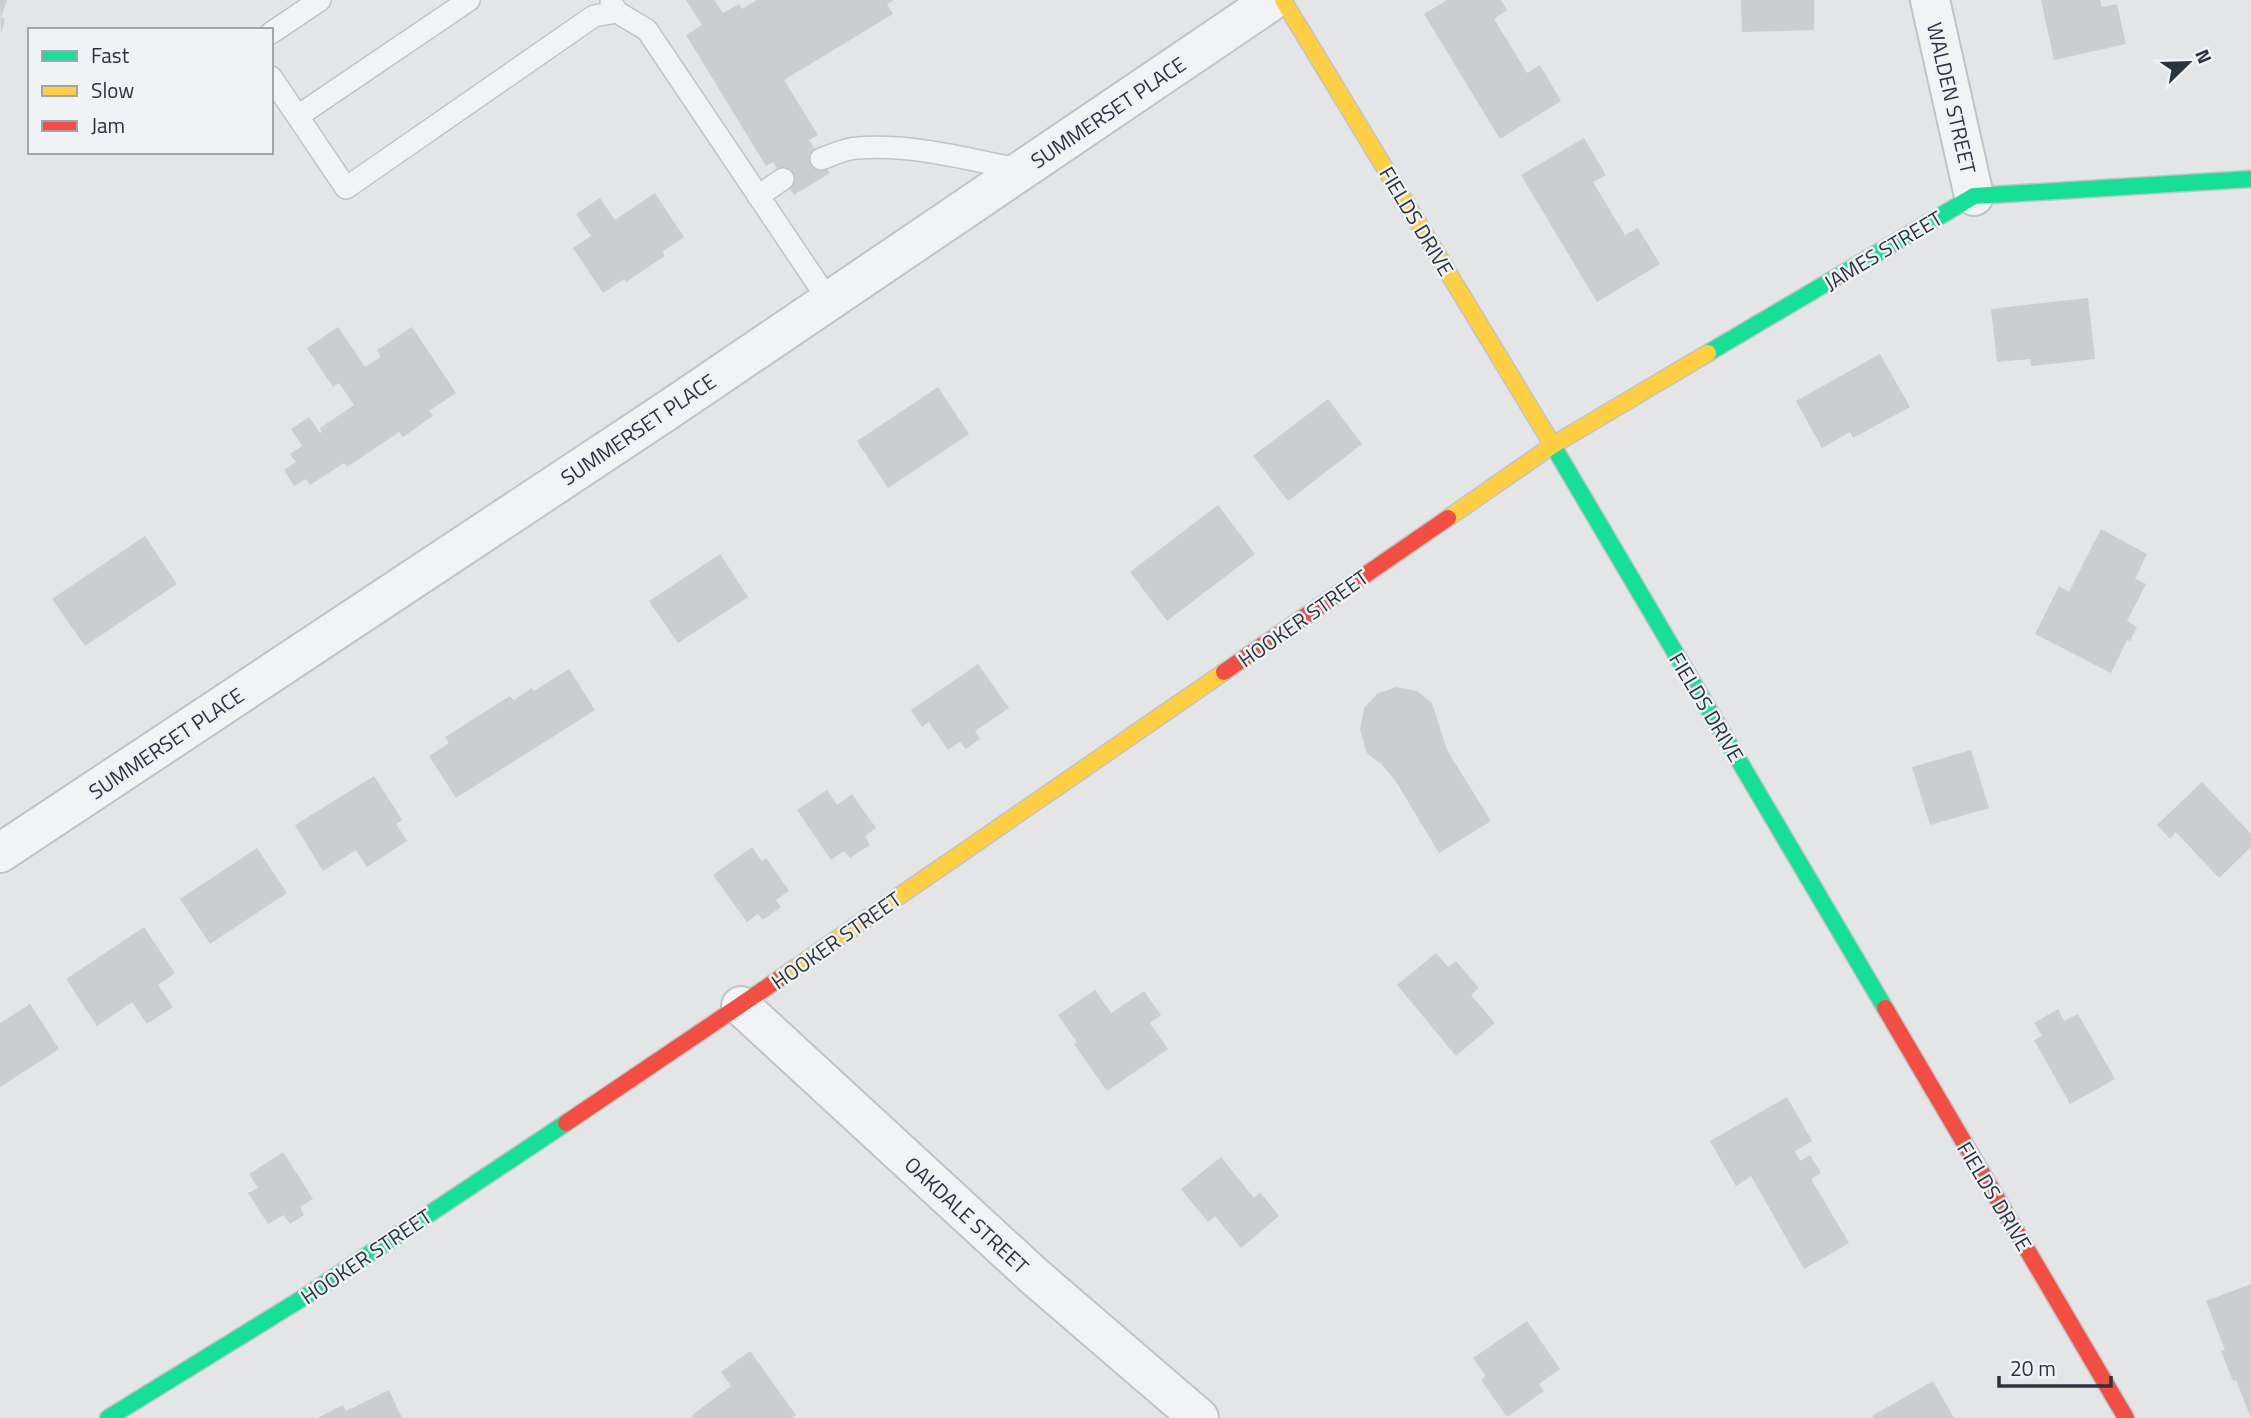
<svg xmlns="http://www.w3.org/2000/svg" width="2251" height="1418" viewBox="0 0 2251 1418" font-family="'Titillium Web',sans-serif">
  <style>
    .building { fill: #cbcdcf }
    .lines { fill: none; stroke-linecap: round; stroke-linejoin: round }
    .lane-casing { stroke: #c1c3c5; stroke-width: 24 }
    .street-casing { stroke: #c1c3c5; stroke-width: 42 }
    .fast-casing { stroke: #c1c3c5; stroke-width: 19 }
    .slow-casing { stroke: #c1c3c5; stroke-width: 19 }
    .jam-casing { stroke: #c1c3c5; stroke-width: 19 }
    .lane { stroke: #f1f3f4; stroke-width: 21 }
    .street { stroke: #f1f3f4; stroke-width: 38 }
    .fast { stroke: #16e098; stroke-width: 16 }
    .slow { stroke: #ffcf43; stroke-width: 16 }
    .jam { stroke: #f24e42; stroke-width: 16 }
    .labels { text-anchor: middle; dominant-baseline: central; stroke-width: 5; stroke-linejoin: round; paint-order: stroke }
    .street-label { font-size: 21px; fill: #2a333f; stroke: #f0f3f6 }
  </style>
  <rect width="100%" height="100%" fill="#e3e5e7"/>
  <path class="building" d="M 0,0 L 7,0 L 1,17 L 5,19 L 1,34 Z
    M 686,0 L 714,0 L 723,13 L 739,4 L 742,9 L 757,0 L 894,0 L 887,4 L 893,14 L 784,80 L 818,135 L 809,140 L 830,173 L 794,195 L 773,162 L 766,166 L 686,35 L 702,25 Z
    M 1447,0 L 1501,0 L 1507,10 L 1494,19 L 1527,73 L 1540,65 L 1561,101 L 1500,139 L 1424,14 Z
    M 1741,0 L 1814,0 L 1814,30 L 1742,32 Z
    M 2041,0 L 2100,0 L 2102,7 L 2117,4 L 2126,44 L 2054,60 Z
    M 1584,138 L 1606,175 L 1593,182 L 1625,235 L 1638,228 L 1660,264 L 1597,302 L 1521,175 Z
    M 655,193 L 684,237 L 662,252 L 665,256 L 626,282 L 624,279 L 603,293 L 573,248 L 591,236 L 576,214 L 600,198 L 615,220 Z
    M 2088,298 L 2095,359 L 2031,366 L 2030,359 L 1997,362 L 1991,309 Z
    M 338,327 L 365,367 L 381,357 L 377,350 L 412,327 L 456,393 L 429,411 L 433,416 L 403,437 L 399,432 L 347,467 L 344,463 L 310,485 L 306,479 L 294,486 L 284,470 L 296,462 L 290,454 L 302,446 L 291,429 L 309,417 L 320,433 L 322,432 L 320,428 L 354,405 L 339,383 L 333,387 L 307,348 Z
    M 1880,354 L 1910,407 L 1853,438 L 1850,432 L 1822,448 L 1796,401 Z
    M 938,387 L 969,434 L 888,488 L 857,441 Z
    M 1328,399 L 1362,444 L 1288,501 L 1253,456 Z
    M 1218,505 L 1255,554 L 1167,621 L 1130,572 Z
    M 2101,529 L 2147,554 L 2135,579 L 2146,584 L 2127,621 L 2137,627 L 2130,641 L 2127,640 L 2111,673 L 2035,634 L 2059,586 L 2069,592 Z
    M 145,536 L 177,584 L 85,646 L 52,599 Z
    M 720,554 L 748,597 L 678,643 L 649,601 Z
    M 978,664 L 1009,708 L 975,731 L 980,739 L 966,749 L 960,742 L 948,750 L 929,722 L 922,727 L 911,710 Z
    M 569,669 L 595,710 L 456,798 L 429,756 L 449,743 L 445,737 L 510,696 L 514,700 L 532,688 L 534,691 Z
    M 1396,687 L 1417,691 L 1432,703 L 1447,750 L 1491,821 L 1439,853 L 1395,780 L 1381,764 L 1367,753 L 1360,730 L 1364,708 L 1377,694 Z
    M 1971,750 L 1989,808 L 1930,825 L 1912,767 Z
    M 374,776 L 402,820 L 396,824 L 407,841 L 367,867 L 356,850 L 323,871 L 295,825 Z
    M 2202,782 L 2251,834 L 2251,847 L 2219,878 L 2176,832 L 2170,839 L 2157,825 Z
    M 827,790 L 837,805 L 852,794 L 876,828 L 865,836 L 870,845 L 850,858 L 844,851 L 831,860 L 797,810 Z
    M 752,847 L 762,861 L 766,858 L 789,891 L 776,900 L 781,907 L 763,920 L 758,914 L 747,922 L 713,875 Z
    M 257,848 L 287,893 L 210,944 L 180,899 Z
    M 144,927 L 175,973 L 158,985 L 173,1007 L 147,1024 L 132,1002 L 97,1026 L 66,979 Z
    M 1436,953 L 1448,967 L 1456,961 L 1479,988 L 1471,995 L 1495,1023 L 1456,1056 L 1397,985 Z
    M 1095,990 L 1111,1013 L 1144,991 L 1161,1015 L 1150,1023 L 1168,1049 L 1107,1091 L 1074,1044 L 1077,1042 L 1058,1015 Z
    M 30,1004 L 59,1049 L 0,1087 L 0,1023 Z
    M 2058,1009 L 2064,1021 L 2078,1014 L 2115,1079 L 2070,1104 L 2034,1040 L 2042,1036 L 2034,1023 Z
    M 1787,1097 L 1812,1141 L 1795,1151 L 1800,1161 L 1810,1155 L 1821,1173 L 1811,1179 L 1849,1243 L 1804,1269 L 1751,1176 L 1736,1186 L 1710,1141 Z
    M 283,1152 L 313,1199 L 300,1207 L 304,1215 L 290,1224 L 284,1215 L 268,1224 L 248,1193 L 258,1188 L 249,1174 Z
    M 1221,1157 L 1254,1198 L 1260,1192 L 1279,1216 L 1241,1248 L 1215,1216 L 1208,1222 L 1181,1189 Z
    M 2251,1284 L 2251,1418 L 2236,1380 L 2233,1381 L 2221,1351 L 2225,1350 L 2206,1301 Z
    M 1527,1321 L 1560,1369 L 1539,1384 L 1544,1391 L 1507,1417 L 1481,1380 L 1486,1376 L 1473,1358 Z
    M 750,1351 L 796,1415 L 792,1418 L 693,1418 L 691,1416 L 731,1386 L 721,1372 Z
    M 1933,1381 L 1954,1418 L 1873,1418 L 1872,1416 Z
    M 389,1390 L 402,1418 L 317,1418 L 343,1405 L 346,1411 Z"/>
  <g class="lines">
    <g class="lane-casing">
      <path id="lane" d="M 611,2 L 617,12 L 647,30 L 829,301
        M 271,33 L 320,0
        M 271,77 L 346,188 L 594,16 L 617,12
        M 298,116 L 469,0
        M 821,159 C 832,155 846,148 858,148 C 912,144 969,159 1021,170
        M 758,196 L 783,179"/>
    </g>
    <g class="street-casing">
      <path id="street" d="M 1930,0 L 1974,196
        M 0,853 L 665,412 L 1273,0
        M 741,1006 L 1034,1276 L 1199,1418"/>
    </g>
    <g class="fast-casing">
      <path id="fast" d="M 1708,353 L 1974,196 L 2251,179
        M 1552,444 L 1885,1008
        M 108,1418 L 306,1296 L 566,1123"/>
    </g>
    <g class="slow-casing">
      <path id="slow" d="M 1283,0 L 1552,444
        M 1448,518 L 1553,445 L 1708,353
        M 779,979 L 1224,672"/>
    </g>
    <g class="jam-casing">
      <path id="jam" d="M 1224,672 L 1448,518
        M 1885,1008 L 2126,1418
        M 566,1123 L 779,979"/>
    </g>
    <use href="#lane" class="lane"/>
    <use href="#street" class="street"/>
    <use href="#fast" class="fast"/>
    <use href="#slow" class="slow"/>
    <use href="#jam" class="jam"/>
  </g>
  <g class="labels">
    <g class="street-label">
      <text transform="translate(1952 98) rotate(77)">WALDEN STREET</text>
      <text transform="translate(1108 112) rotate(-34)">SUMMERSET PLACE</text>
      <text transform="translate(1417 221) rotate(59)">FIELDS DRIVE</text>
      <text transform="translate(1883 250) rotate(-31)">JAMES STREET</text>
      <text transform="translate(638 429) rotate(-34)">SUMMERSET PLACE</text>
      <text transform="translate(1303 618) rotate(-35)">HOOKER STREET</text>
      <text transform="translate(1707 707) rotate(59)">FIELDS DRIVE</text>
      <text transform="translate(166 743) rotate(-34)">SUMMERSET PLACE</text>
      <text transform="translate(836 940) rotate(-35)">HOOKER STREET</text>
      <text transform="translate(1995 1196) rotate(59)">FIELDS DRIVE</text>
      <text transform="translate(967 1215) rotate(43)">OAKDALE STREET</text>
      <text transform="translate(366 1256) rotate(-34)">HOOKER STREET</text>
    </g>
  </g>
  <rect x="28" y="28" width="245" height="126" fill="#f0f3f6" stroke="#a1a6ad" stroke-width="2"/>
  <rect x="42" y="51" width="35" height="10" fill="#16e098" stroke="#a1a6ad" stroke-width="2"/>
  <text x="91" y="63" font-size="21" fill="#2a333f">Fast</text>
  <rect x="42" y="86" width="35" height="10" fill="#ffcf43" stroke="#a1a6ad" stroke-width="2"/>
  <text x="91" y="98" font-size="21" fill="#2a333f">Slow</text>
  <rect x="42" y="121" width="35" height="10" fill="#f24e42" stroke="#a1a6ad" stroke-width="2"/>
  <text x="91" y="133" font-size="21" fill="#2a333f">Jam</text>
  <g transform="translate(2188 63) rotate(67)" stroke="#f0f3f6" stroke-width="5" paint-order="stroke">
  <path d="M0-5L12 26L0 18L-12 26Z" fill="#2a333f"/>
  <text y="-10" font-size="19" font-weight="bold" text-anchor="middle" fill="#2a333f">N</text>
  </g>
  <path d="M1999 1376v10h112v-10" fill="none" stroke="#2a333f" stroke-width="3.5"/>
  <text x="2010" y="1376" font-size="21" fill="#2a333f" stroke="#f0f3f6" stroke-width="5" paint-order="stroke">20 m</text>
</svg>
